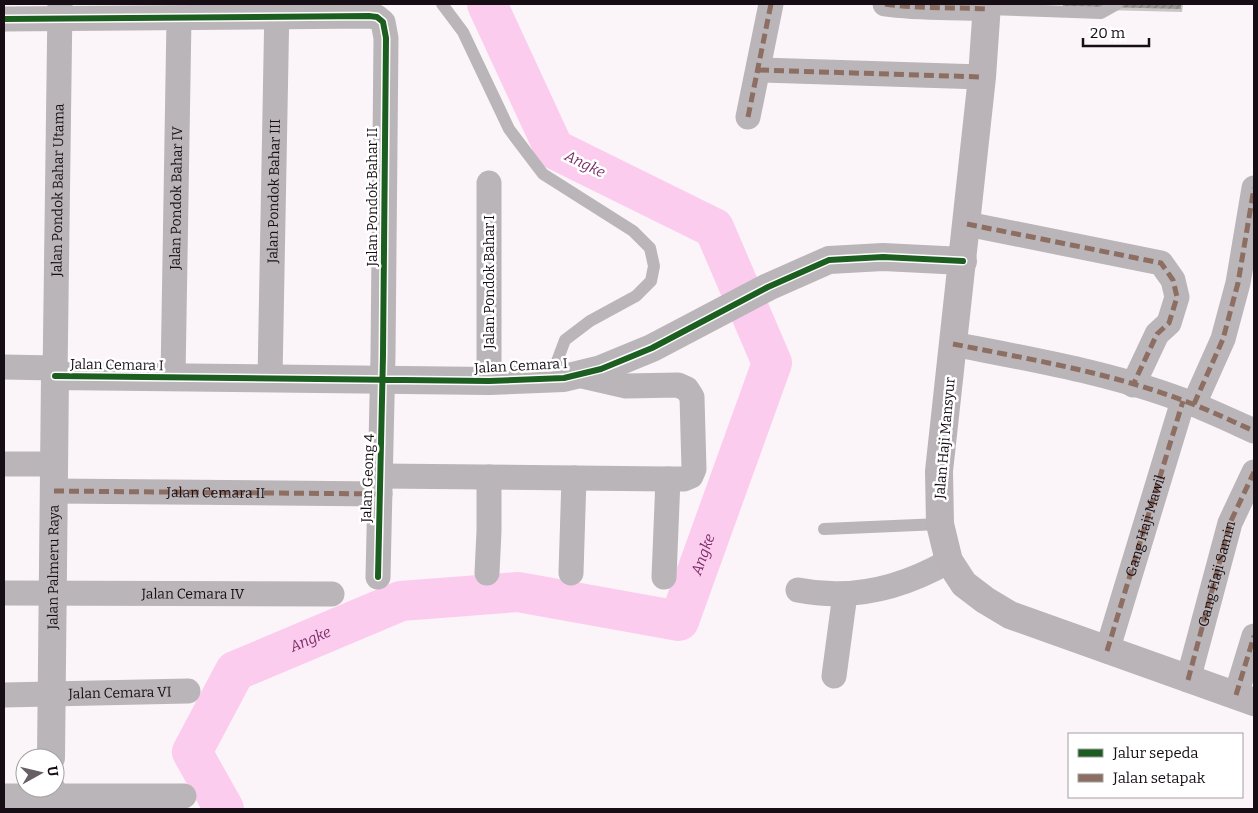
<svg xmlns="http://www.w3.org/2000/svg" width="1258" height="813" viewBox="0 0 1258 813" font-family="Bitter,serif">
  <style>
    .shadow { fill: #0003 }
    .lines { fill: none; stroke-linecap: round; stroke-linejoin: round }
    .river { stroke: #fcccee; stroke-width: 40 }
    .building { fill: url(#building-hatch) }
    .service { stroke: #bab5b8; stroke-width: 12 }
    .minor { stroke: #bab5b8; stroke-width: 25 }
    .tertiary { stroke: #bab5b8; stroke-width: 28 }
    .secondary { stroke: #bab4b8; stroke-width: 28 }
    .quiet { stroke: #8d6e63; stroke-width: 5; stroke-dasharray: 10 5; stroke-linecap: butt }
    .cycleway-casing { stroke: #fff; stroke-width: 9 }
    .cycleway { stroke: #1b5e20; stroke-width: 6 }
    .labels { text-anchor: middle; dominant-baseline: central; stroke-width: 5; stroke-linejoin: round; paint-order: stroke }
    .street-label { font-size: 14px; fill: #170e15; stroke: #fff }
    .water-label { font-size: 15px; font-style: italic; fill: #7a2f69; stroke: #fff }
  </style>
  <defs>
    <pattern id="building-hatch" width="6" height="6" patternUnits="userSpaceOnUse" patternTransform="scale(1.25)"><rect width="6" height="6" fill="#a09c99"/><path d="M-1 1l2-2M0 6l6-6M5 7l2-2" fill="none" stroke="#817e7c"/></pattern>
  </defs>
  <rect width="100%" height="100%" fill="#fbf5f9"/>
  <path class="shadow" d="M 1064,4 L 1183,4 L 1182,12 L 1066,9 Z"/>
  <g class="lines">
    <path class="river" id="s1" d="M 224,809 L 192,752 L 235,671 L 401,601 L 518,592 L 679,621 L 772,363 L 714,228 L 554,149 L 487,4"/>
  </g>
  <path class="building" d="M 1063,4 L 1181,4 L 1181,9 L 1063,6 Z"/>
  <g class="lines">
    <path class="service" d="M 442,4 L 463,32 L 509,129 L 543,174 L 633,231 L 650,248 L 654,266 L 651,281 L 636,296 L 590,321 L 565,340 L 550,380
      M 987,9 L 1101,13 L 1117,4
      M 824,529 L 940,524"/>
    <g class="minor">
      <path d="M 885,4 C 919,9 953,7 987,9"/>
      <path d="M 4,19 L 369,16 L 377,17 L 383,22 L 386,38 L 383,355 L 378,577"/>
      <path d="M 759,70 L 982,77"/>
      <path d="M 748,117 L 771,4"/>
      <path d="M 967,224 L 1161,263 L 1173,280 L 1177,297 L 1169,323 L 1157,334 L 1133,385"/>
      <path d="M 953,344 C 1034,360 1118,374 1195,405 C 1215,413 1234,422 1254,431"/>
      <path d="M 4,367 L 55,368"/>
      <path id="s2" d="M 55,376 L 60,4"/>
      <path id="s3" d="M 173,378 L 179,18"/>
      <path id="s4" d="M 270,379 L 277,4"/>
      <path d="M 489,381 L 489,183"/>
      <path d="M 1194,404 L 1223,339 L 1238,283 L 1254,188"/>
      <path d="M 4,464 L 54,464"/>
      <path d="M 380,476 L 668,479 L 684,479 L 691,476 L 694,469 L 692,397 L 687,389 L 678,385 L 626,386 L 578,375"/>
      <path id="s5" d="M 54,491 L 380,494"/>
      <path d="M 487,573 L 489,531 L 489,477"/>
      <path d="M 571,573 L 574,478"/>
      <path d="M 664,577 L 668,479"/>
      <path d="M 798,590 C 852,601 902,588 949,561"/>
      <path id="s6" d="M 4,593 L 332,594"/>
      <path d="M 1107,651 L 1183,401"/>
      <path d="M 834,676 L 845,594"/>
      <path id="s7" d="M 1188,680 L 1230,523 L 1254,472"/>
      <path id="s8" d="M 4,695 L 188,691"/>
      <path d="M 1236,695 L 1254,636"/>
      <path d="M 4,796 L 184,796"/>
    </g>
    <g class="tertiary">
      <path id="s9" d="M 51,758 L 55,376 L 489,381 L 564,378 L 601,369 L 652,348 L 768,287 L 829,260 L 883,257 L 963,261"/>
      <path d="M 51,809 L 51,788"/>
    </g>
    <path class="secondary" d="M 987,4 L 982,77 L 939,471 L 940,524 L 949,561 L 964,584 L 985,600 L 1010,615 L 1254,702"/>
    <g class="quiet">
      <path d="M 885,4 C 919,9 953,7 987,9"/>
      <path d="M 759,70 L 982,77"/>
      <path d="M 748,117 L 771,4"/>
      <path d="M 967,224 L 1161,263 L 1173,280 L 1177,297 L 1169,323 L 1157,334 L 1133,385"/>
      <path d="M 953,344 C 1034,360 1118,374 1195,405 C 1215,413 1234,422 1254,431"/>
      <path d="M 1194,404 L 1223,339 L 1238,283 L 1254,188"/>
      <path d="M 54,491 L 380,494"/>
      <path id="s10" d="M 1107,651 L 1183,401"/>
      <path d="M 1188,680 L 1230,523 L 1254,472"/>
      <path d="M 1236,695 L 1254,636"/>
    </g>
    <g class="cycleway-casing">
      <path id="cycleway" d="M 4,19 L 369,16 L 377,17 L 383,22 L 386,38 L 383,355 L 378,577
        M 55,376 L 489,381 L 564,378 L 601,369 L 652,348 L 768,287 L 829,260 L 883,257 L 963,261"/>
    </g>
    <use href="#cycleway" class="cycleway"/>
  </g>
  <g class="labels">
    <g class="street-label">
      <text stroke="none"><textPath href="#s2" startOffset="186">Jalan Pondok Bahar Utama</textPath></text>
      <text stroke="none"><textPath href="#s4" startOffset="188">Jalan Pondok Bahar III</textPath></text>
      <text transform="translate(372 197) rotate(-90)">Jalan Pondok Bahar II</text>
      <text stroke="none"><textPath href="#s3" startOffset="180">Jalan Pondok Bahar IV</textPath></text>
      <text transform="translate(489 282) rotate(-90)">Jalan Pondok Bahar I</text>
      <text transform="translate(117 365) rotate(1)">Jalan Cemara I</text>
      <text transform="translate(521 366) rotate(-3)">Jalan Cemara I</text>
      <text transform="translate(945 438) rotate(-85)">Jalan Haji Mansyur</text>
      <text transform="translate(368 478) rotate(-88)">Jalan Geong 4</text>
      <text stroke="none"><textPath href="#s5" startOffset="162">Jalan Cemara II</textPath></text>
      <text stroke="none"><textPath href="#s10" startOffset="131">Gang Haji Mawil</textPath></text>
      <text stroke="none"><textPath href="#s9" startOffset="191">Jalan Palmeru Raya</textPath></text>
      <text stroke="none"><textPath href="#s7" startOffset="110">Gang Haji Samin</textPath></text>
      <text stroke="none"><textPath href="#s6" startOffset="189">Jalan Cemara IV</textPath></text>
      <text stroke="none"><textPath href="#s8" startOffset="116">Jalan Cemara VI</textPath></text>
    </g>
    <g class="water-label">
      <text transform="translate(585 164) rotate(26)">Angke</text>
      <text stroke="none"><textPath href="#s1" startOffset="689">Angke</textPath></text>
      <text stroke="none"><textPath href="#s1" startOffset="239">Angke</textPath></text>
    </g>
  </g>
  <rect width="1258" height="813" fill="none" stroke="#170e15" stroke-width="10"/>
  <rect x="1068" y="733" width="175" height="65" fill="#ffffff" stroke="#a29fa1"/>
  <rect x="1078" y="749" width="25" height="8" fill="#1b5e20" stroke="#a29fa1"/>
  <text x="1113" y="758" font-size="15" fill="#170e15">Jalur sepeda</text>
  <rect x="1078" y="774" width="25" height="8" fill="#8d6e63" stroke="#a29fa1"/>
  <text x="1113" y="783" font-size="15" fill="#170e15">Jalan setapak</text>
  <g transform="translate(40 773) rotate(82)"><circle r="24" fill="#ffffff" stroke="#a29fa1"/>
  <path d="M0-4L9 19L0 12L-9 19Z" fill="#675f65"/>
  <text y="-8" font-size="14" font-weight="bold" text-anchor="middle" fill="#170e15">U</text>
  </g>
  <path d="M1083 38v8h66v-8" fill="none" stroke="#170e15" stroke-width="2.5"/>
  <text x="1090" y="38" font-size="15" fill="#170e15" stroke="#ffffff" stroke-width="4" paint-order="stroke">20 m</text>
</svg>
